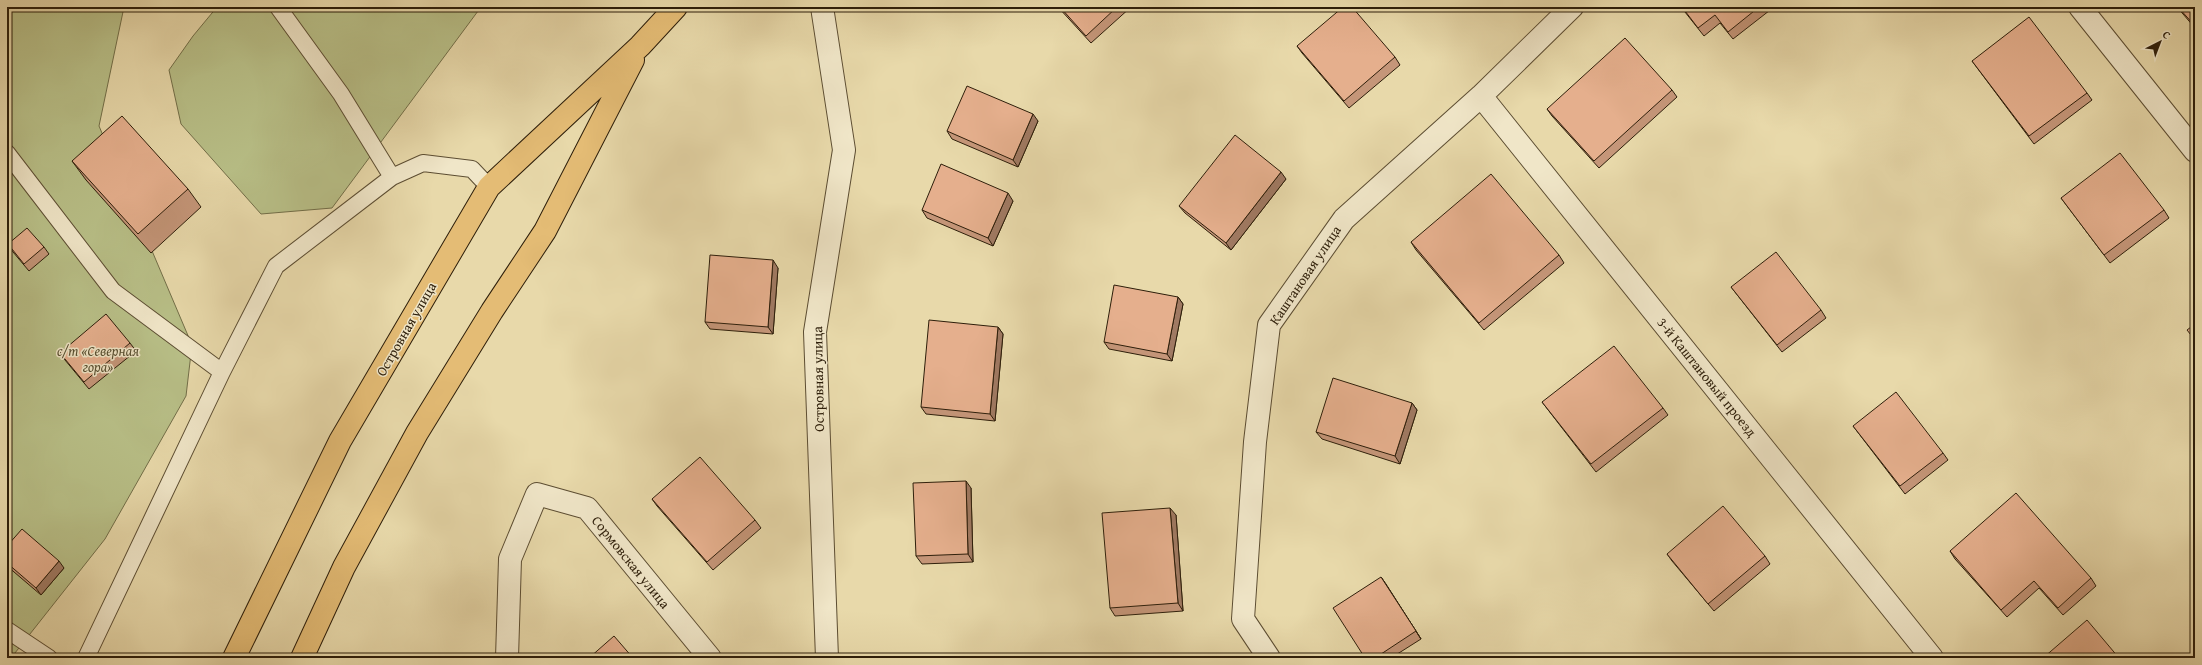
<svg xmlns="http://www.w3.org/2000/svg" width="2202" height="665" viewBox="0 0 2202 665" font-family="'Gentium Book Plus',serif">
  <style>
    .green { fill: #b8bf87; stroke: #726e48 }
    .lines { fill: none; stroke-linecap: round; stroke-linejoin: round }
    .service-casing { stroke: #5c4d32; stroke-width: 18 }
    .minor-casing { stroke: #5c4d32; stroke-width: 24 }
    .primary-casing { stroke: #2d1e0a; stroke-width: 24 }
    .service { stroke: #f0e6c8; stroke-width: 16 }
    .minor { stroke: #f0e6c8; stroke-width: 22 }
    .primary { stroke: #e4bc75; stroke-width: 22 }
    .wall { fill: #c59679; stroke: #2d1e0a }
    .shaded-wall { fill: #a07a63; stroke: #2d1e0a }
    .building { fill: #e5af8d; stroke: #2d1e0a }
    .labels { text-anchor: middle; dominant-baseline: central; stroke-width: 3; stroke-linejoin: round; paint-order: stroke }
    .street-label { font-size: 14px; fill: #2d1e0a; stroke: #f0e6c8 }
    .park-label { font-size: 14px; font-style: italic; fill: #574e30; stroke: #f0e6c8 }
  </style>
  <rect width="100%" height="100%" fill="#e8d9aa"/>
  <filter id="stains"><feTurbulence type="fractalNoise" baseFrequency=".005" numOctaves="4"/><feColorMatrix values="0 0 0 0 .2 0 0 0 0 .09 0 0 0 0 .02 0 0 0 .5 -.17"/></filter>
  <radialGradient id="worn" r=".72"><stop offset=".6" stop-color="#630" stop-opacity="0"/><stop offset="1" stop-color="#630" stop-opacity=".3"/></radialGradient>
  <path class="green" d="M 7,7 L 124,7 L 99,126 L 192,345 L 186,396 L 105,539 L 11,658 L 7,658 Z
    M 217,7 L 481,7 L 332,208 L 261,214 L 181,124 L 169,70 L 193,36 Z"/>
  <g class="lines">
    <g class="service-casing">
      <path id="service" d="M 278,7 L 341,94 L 392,177 L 423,163 L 472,169 L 489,187
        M 7,153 L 113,291 L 222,372
        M 7,630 L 49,658
        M 86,658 L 222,372 L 276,266 L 392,177"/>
    </g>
    <g class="minor-casing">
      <path id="minor" d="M 822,7 L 844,150 L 815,332 L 827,658
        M 2080,7 L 2195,151
        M 1481,96 L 1932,658
        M 507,658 L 510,559 L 537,494 L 587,508 L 710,658
        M 1269,658 L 1243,619 L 1255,442 L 1269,325 L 1344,219 L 1481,96 L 1572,7"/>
    </g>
    <g class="primary-casing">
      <path id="primary" d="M 234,658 L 340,441 L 489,187 L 640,46 L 676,7
        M 302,658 L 344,567 L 417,433 L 492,311 L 545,231 L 633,60"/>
    </g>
    <use href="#service" class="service"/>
    <use href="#minor" class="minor"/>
    <use href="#primary" class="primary"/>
  </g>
  <path class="wall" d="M 1058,7 L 1131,7 L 1091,43 Z
    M 1474,7 L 1483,7 L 1478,11 Z
    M 1681,7 L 1774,7 L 1733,39 L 1720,23 L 1704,36 Z
    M 2177,7 L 2195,7 L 2195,28 Z
    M 1297,46 L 1395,57 L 1400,65 L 1349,108 L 1302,53 Z
    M 1972,61 L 2087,93 L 2092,100 L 2034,144 Z
    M 1672,90 L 1677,97 L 1599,168 L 1552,116 L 1547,109 Z
    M 1038,121 L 1018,167 L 952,139 L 947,131 Z
    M 72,161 L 188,189 L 201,207 L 151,253 L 86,180 Z
    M 1286,179 L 1231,250 L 1185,213 L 1179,206 Z
    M 2061,198 L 2164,210 L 2169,218 L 2110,263 Z
    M 1013,201 L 993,246 L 927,218 L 922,210 Z
    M 1411,242 L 1559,255 L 1564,263 L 1484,330 L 1416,250 Z
    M 8,244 L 44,247 L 49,254 L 29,271 L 13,252 Z
    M 778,268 L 773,334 L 710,329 L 705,322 Z
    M 1731,287 L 1821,310 L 1826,318 L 1782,352 Z
    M 1178,297 L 1183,304 L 1172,361 L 1109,349 L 1104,342 Z
    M 998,327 L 1003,334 L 995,421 L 926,414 L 921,407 Z
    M 130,343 L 136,351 L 89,389 L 65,360 L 60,353 Z
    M 1542,402 L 1663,408 L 1668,415 L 1596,472 Z
    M 1412,403 L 1417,410 L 1400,464 L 1322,439 L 1316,432 Z
    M 1853,426 L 1943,453 L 1948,460 L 1905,494 Z
    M 971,488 L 973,562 L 922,564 L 916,556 Z
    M 652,499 L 755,520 L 761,528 L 713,570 L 657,506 Z
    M 1176,515 L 1183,611 L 1115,616 L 1110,608 Z
    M 7,546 L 64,568 L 41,595 L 7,566 Z
    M 1950,551 L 2091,578 L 2096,586 L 2063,615 L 2039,588 L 2007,617 L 1955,559 Z
    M 1667,554 L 1765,556 L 1770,564 L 1714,611 L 1672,561 Z
    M 1381,577 L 1421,639 L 1391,658 L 1365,658 Z"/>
  <path class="shaded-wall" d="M 1033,114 L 1038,121 L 1018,167 L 1013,160 Z
    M 1281,172 L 1286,179 L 1231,250 L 1226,243 Z
    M 1008,193 L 1013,201 L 993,246 L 988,238 Z
    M 773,260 L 778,268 L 773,334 L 768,327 Z
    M 1178,297 L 1183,304 L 1172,361 L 1167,354 Z
    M 998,327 L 1003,334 L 995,421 L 990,414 Z
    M 1412,403 L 1417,410 L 1400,464 L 1395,456 Z
    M 966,481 L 971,488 L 973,562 L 968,554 Z
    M 1170,508 L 1176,515 L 1183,611 L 1178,603 Z
    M 59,561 L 64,568 L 41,595 L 36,588 Z
    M 1381,577 L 1386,584 L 1421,639 L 1416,631 Z"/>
  <path class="building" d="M 1060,7 L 1117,7 L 1086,36 Z
    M 1343,7 L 1352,7 L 1395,57 L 1344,101 L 1297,46 Z
    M 1682,7 L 1759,7 L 1728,32 L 1715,15 L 1698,28 Z
    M 2178,7 L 2195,7 L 2195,26 Z
    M 2029,17 L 2087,93 L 2029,136 L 1972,61 Z
    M 1625,38 L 1672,90 L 1594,161 L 1547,109 Z
    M 967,86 L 1033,114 L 1013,160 L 947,131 Z
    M 122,116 L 188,189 L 138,234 L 72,161 Z
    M 1235,135 L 1281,172 L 1226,243 L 1179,206 Z
    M 2120,153 L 2164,210 L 2104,255 L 2061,198 Z
    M 941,164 L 1008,193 L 988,238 L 922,210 Z
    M 1491,174 L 1559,255 L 1479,323 L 1411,242 Z
    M 27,228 L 44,247 L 24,264 L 8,244 Z
    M 1776,252 L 1821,310 L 1777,345 L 1731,287 Z
    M 710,255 L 773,260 L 768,327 L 705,322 Z
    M 1114,285 L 1178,297 L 1167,354 L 1104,342 Z
    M 106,314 L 130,343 L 84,382 L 60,353 Z
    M 929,320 L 998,327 L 990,414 L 921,407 Z
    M 2195,324 L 2195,340 L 2187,330 Z
    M 1614,346 L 1663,408 L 1591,464 L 1542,402 Z
    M 1333,378 L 1412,403 L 1395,456 L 1316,432 Z
    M 1896,392 L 1943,453 L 1900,486 L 1853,426 Z
    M 700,457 L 755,520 L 707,562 L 652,499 Z
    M 966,481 L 968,554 L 916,556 L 913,483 Z
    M 2016,493 L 2091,578 L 2058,608 L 2034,581 L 2001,610 L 1950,551 Z
    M 1723,506 L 1765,556 L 1708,604 L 1667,554 Z
    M 1170,508 L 1178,603 L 1110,608 L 1102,513 Z
    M 22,529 L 59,561 L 36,588 L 7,563 L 7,546 Z
    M 1381,577 L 1416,631 L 1375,658 L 1365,658 L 1333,608 Z
    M 2087,620 L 2119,658 L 2043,658 Z
    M 614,636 L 633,658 L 589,658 Z"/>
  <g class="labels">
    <g class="street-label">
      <text transform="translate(1305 275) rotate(-56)">Каштановая улица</text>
      <text transform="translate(406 329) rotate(-60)">Островная улица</text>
      <text transform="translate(1707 377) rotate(51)">3-й Каштановый проезд</text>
      <text transform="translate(818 379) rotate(-91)">Островная улица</text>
      <text transform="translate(631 562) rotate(51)">Сормовская улица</text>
    </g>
    <g class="park-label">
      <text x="98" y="351">с/т «Северная<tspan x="98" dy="16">гора»</tspan></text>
    </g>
  </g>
  <rect width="2202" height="665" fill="none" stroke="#e8d9aa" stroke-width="24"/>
  <rect x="8" y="8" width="2186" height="649" fill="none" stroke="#2d1e0a" stroke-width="2"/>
  <rect x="12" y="12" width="2178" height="641" fill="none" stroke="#2d1e0a"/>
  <g transform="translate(2160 42) rotate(42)" stroke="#f0e6c8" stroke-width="3" paint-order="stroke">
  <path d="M0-3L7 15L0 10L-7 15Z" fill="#2d1e0a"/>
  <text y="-6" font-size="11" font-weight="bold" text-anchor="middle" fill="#2d1e0a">С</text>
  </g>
  <rect width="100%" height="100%" filter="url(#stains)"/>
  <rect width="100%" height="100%" fill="url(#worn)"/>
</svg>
